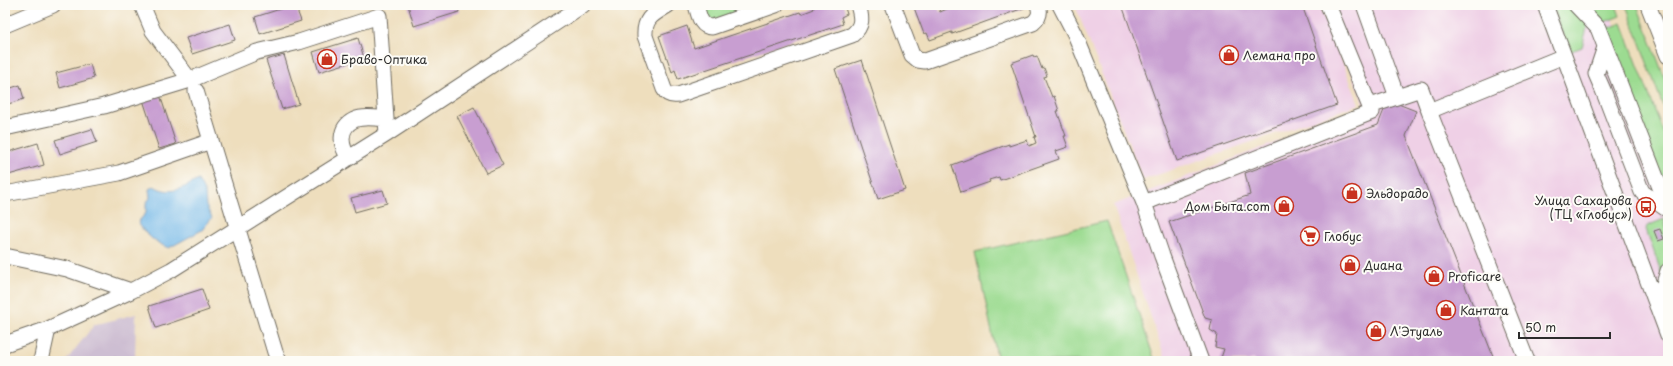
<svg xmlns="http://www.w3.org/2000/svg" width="1673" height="366" viewBox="0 0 1673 366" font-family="'Playpen Sans',sans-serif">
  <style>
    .built { fill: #efd0e6 }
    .industrial { fill: #cdbed2 }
    .green { fill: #9cdb91; stroke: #64835e }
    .water { fill: #70b6e7; stroke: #4e7089 }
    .building { fill: #c89ed1 }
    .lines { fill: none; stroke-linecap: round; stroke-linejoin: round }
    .minor-casing { stroke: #6f6a5e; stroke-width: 17 }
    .minor { stroke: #fff; stroke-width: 15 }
    .labels { text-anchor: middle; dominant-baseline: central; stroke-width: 4; stroke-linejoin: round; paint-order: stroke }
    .poi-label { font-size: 12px; fill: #2b2b2b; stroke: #fdfcf7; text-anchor: start }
  </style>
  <rect width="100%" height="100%" fill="#fdfcf7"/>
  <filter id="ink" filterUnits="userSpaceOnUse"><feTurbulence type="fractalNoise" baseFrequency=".025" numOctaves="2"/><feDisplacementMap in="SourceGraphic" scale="8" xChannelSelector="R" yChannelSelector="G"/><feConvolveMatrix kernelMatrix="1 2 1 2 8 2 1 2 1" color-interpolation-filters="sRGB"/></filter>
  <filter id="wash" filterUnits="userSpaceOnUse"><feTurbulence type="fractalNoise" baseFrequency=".012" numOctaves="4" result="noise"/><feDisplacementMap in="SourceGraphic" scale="16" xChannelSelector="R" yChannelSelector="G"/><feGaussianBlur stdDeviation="0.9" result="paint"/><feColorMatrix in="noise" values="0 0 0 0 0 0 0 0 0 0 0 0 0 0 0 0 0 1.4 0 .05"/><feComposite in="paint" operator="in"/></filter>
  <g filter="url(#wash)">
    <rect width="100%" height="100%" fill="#eedebd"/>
    <path class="built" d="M 1075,5 L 1320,5 L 1359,104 L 1143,180 Z
      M 1326,5 L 1608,5 L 1668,176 L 1668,361 L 1166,361 L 1113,205 L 1365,108 Z"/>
    <path class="industrial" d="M 136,314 L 135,361 L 66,361 L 94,325 Z"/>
    <path class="green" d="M 704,5 L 759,5 L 710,22 Z
      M 1552,5 L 1568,5 L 1588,24 L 1582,47 L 1569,52 Z
      M 1584,5 L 1616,5 L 1620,16 L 1602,23 Z
      M 1626,5 L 1637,5 L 1668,87 L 1668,120 Z
      M 1622,23 L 1668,145 L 1668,196 L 1606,29 Z
      M 1664,219 C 1671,238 1667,256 1662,275 L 1646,229 L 1647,226 Z
      M 1107,221 L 1155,361 L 998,361 L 975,252 Z"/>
    <path class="water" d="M 198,180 L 205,193 L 206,206 L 212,218 L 202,230 L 169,248 C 157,244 144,234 138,222 L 146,213 L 146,203 L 150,198 L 149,189 L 154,186 C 170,196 183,188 198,180 Z"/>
    <g id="blocks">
      <path class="building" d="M 293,5 L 295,5 L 301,21 L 260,34 L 255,17 Z
        M 408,5 L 457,5 L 459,12 L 414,26 Z
        M 812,5 L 844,5 L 847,14 L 841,17 L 843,24 L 678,79 L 675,70 L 672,72 L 659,36 L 687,26 L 694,48 L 800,12 L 801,14 L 814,9 Z
        M 913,5 L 937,5 L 940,12 L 956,5 L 1029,5 L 1029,6 L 952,34 L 952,32 L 930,40 L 927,33 L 924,34 Z
        M 1122,5 L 1302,5 L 1337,105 L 1177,161 Z
        M 230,24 L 235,40 L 192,54 L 186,38 Z
        M 358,38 L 364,58 L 319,72 L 313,52 Z
        M 284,55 L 299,104 L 282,109 L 266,60 Z
        M 1033,55 L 1034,57 L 1037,56 L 1042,69 L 1044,68 L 1047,76 L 1044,77 L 1052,97 L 1054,96 L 1059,111 L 1057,111 L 1066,136 L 1064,136 L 1068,147 L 1056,151 L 1059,159 L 1000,180 L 999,177 L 989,180 L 990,182 L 961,192 L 952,165 L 1009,144 L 1009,146 L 1027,140 L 1029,146 L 1036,143 L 1034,137 L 1036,137 L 1011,63 Z
        M 862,60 L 905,190 L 878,199 L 835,69 Z
        M 90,64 L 94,78 L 60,88 L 56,73 Z
        M 20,85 L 24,99 L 5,105 L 5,90 Z
        M 160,95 L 176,144 L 159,149 L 143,100 Z
        M 1388,100 L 1416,111 L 1406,136 L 1495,361 L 1255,361 L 1254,359 L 1246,361 L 1220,361 L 1224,349 L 1215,347 L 1217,334 L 1210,330 L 1212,320 L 1205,318 L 1169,222 L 1250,195 L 1245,173 L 1378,125 Z
        M 474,107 L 503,165 L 486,173 L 457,116 Z
        M 92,129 L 97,142 L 60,154 L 55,140 Z
        M 38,143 L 44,165 L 5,176 L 5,153 Z
        M 383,190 L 387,203 L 355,212 L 351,198 Z
        M 1660,229 L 1664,239 L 1658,241 L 1654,231 Z
        M 202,289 L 209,310 L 156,328 L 149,306 Z
        M 110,357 L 135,359 L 135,361 L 109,361 Z"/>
    </g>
  </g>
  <g filter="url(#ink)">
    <use href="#blocks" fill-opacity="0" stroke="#6f6a5e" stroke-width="1"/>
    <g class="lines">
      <g class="minor-casing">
        <path id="minor" d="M 142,5 L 153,31 L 190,80
          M 668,5 C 654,14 644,17 645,36 L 664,89 C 667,95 671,96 678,95 L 852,35 C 863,26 862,18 858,5
          M 696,5 C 699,15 700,27 712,27 L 776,5
          M 893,5 L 912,55 L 918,60 L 925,61 L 1033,23 C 1039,18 1041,13 1038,5
          M 1060,5 L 1075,34 L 1144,203
          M 1364,5 L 1397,97
          M 1545,5 L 1668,335
          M 1576,5 L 1598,28 L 1668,208
          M 1648,5 L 1668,56
          M 5,25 L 53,5
          M 1605,47 L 1596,74 L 1603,90 L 1642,192 L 1668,210
          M 196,91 L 275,352 L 279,361
          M 1370,106 L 1421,89 L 1429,111
          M 5,128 L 104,106 L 190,80 L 257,52 L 299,42 L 379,16 L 387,134
          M 349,158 C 340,146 338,128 354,120 C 363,116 376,118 386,119
          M 5,194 L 119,173 L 211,141
          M 5,256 L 67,269 L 131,291
          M 1657,306 L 1668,271
          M 5,344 L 48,329 L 131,291 L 171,270 L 387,134 L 583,5
          M 41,361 L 48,329
          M 1201,361 L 1162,256 L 1144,203 L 1372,112 L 1328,5
          M 1527,361 L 1429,111 L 1564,56"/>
      </g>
      <use href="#minor" class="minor"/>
    </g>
  </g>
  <defs>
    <g id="shop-ring" transform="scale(1)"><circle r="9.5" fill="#fdfcf7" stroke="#c8321e" stroke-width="1.5"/><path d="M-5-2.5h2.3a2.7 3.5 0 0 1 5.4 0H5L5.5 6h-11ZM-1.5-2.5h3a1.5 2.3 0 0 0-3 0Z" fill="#c8321e"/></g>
    <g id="bus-ring" transform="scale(1)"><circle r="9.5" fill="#fdfcf7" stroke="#c8321e" stroke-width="1.5"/><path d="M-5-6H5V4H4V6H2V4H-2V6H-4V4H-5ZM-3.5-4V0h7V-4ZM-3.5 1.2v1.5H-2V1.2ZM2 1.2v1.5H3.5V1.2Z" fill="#c8321e"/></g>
    <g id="supermarket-ring" transform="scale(1)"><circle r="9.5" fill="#fdfcf7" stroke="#c8321e" stroke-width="1.5"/><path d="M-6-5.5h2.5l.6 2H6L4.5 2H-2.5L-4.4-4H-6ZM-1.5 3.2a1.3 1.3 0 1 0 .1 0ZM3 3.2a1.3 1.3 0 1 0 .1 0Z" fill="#c8321e"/></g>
  </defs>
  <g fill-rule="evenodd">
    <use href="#shop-ring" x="1229" y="55"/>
    <use href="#shop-ring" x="327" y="59"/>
    <use href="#shop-ring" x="1352" y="193"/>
    <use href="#shop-ring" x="1284" y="206"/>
    <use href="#bus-ring" x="1646" y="207"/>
    <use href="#supermarket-ring" x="1310" y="236"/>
    <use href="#shop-ring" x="1350" y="265"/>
    <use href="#shop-ring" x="1434" y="276"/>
    <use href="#shop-ring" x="1446" y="310"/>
    <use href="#shop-ring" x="1376" y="331"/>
  </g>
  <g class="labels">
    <g class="poi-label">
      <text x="1243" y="55">Лемана про</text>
      <text x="341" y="59">Браво-Оптика</text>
      <text x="1366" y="193">Эльдорадо</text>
      <text x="1632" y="200" text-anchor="end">Улица Сахарова<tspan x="1632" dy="14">(ТЦ «Глобус»)</tspan></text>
      <text x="1270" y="206" text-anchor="end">Дом Быта.com</text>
      <text x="1324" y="236">Глобус</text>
      <text x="1364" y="265">Диана</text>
      <text x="1448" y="276">Proficare</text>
      <text x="1460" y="310">Кантата</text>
      <text x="1390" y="331">Л'Этуаль</text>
    </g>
  </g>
  <rect width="1673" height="366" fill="none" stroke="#fdfcf7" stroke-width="20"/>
  <path d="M1519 332v6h91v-6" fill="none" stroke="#2b2b2b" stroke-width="2"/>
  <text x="1525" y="332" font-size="12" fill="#2b2b2b" stroke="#fdfcf7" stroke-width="3" paint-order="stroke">50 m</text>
</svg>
